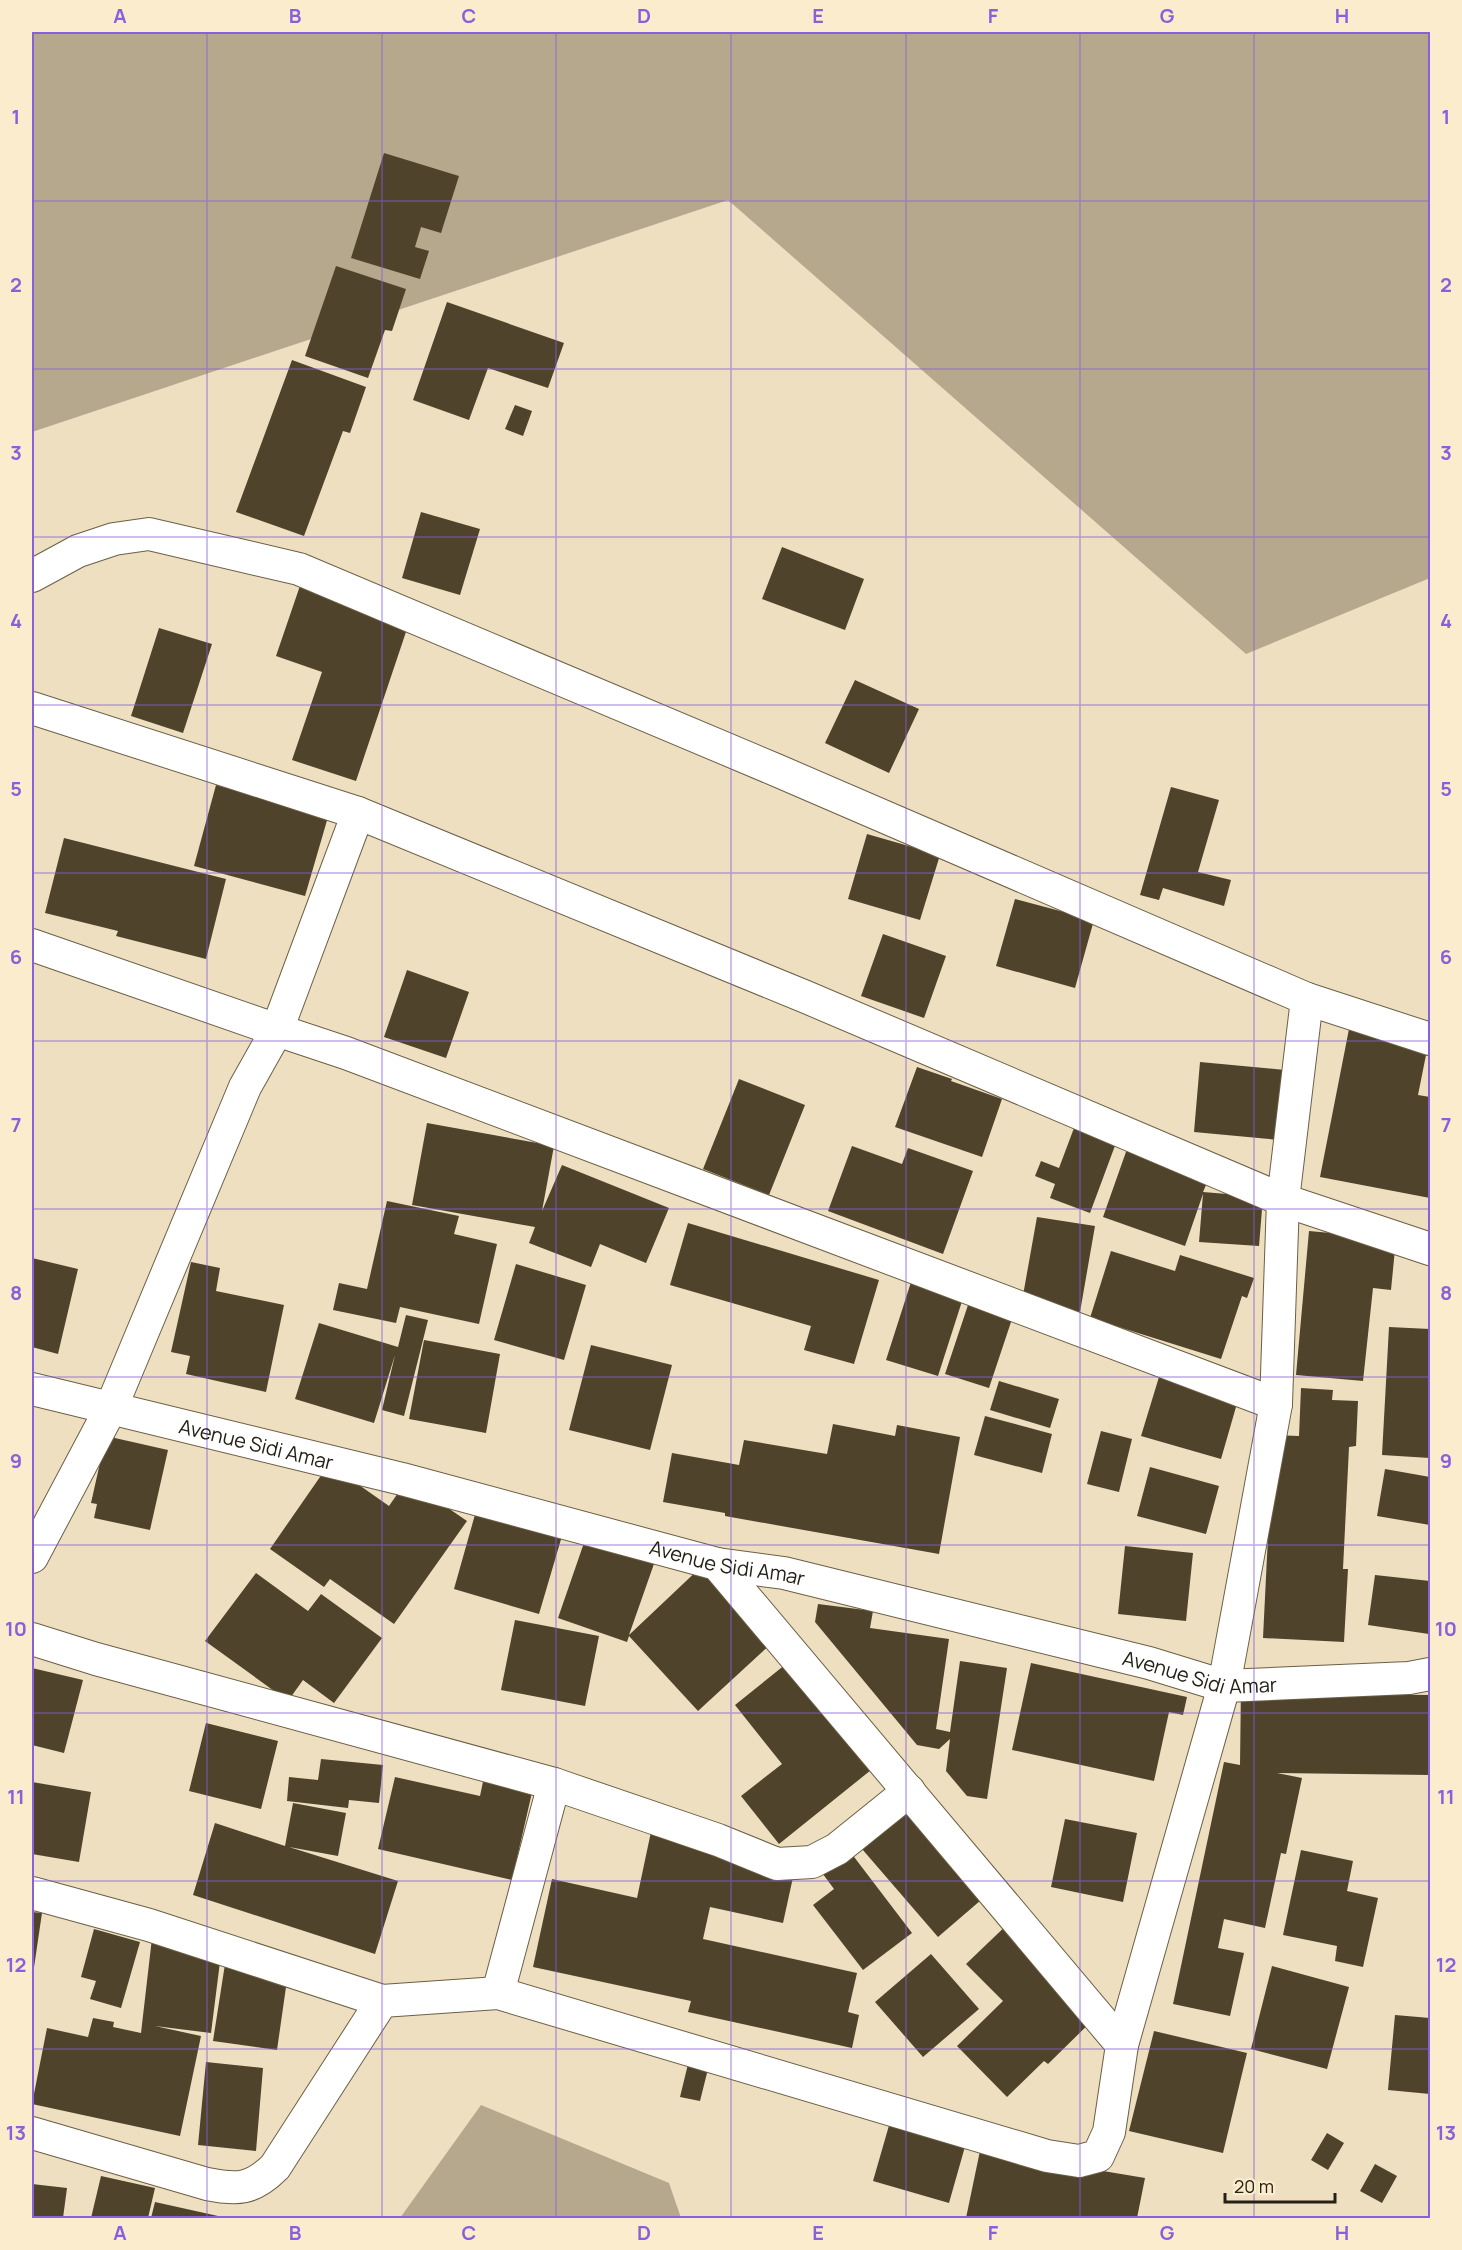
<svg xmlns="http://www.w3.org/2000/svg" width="1462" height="2250" viewBox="0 0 1462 2250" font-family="Manrope,sans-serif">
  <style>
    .forest { fill: #b5a88c }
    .building { fill: #4f432b }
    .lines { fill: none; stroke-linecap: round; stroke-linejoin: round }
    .minor-casing { stroke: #6c5f45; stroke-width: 34 }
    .minor { stroke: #fff; stroke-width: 32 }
    .grid { fill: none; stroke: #8760db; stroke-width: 1.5; stroke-opacity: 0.55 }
    .labels { text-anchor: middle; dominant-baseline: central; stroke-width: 6; stroke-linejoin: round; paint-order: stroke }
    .street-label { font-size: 20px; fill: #262116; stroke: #fbeccd }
    .neatline { fill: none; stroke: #8760db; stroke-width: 2 }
    .grid-label { font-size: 20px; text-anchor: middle; font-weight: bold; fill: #8760db }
  </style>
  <rect width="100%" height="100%" fill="#eddfc0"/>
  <path class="forest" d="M 32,32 L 1430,32 L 1430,578 L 1246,654 L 728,200 L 32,432 Z
    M 481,2105 L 669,2183 L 681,2218 L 400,2218 Z"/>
  <path class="building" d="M 384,153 L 459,176 L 441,233 L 421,227 L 415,247 L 429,251 L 420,279 L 351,258 Z
    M 336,266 L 406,289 L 392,331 L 385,330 L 368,378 L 305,356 Z
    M 447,302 L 564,343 L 548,388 L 488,368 L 469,420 L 413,400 Z
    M 292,360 L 366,387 L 350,433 L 343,431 L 304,536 L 236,512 Z
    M 515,405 L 532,411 L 523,436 L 505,429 Z
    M 421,512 L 480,529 L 460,595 L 402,578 Z
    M 782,547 L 864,579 L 845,630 L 762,599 Z
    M 303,577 L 412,614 L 356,781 L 292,760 L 322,672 L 276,656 Z
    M 159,628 L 212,644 L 183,733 L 131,716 Z
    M 855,680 L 919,709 L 889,773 L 825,743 Z
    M 216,785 L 328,817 L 305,896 L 194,866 Z
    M 1171,787 L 1219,800 L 1198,872 L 1231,880 L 1224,906 L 1163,888 L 1159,900 L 1140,895 Z
    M 867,834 L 940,855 L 920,920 L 848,899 Z
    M 64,838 L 226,879 L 206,959 L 116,936 L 118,931 L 45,913 Z
    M 1015,899 L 1094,920 L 1075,988 L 996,966 Z
    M 883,934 L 946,956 L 924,1018 L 861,996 Z
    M 407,970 L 469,992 L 446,1058 L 384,1037 Z
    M 1349,1029 L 1428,1045 L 1418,1095 L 1430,1097 L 1430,1198 L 1320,1177 Z
    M 1200,1062 L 1285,1070 L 1279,1140 L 1194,1132 Z
    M 917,1067 L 952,1079 L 951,1081 L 1002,1099 L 982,1157 L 895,1127 Z
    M 739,1079 L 805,1105 L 769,1195 L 703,1169 Z
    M 427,1123 L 554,1146 L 542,1211 L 562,1165 L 669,1208 L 646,1263 L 600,1244 L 591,1267 L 529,1243 L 535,1227 L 412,1205 Z
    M 1074,1128 L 1116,1143 L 1090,1213 L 1050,1198 L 1055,1184 L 1035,1176 L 1041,1161 L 1059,1168 Z
    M 852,1146 L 902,1164 L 908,1148 L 973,1171 L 943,1254 L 828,1211 Z
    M 1127,1149 L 1209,1178 L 1203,1192 L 1263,1197 L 1259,1246 L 1199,1242 L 1203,1194 L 1185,1246 L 1103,1217 Z
    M 387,1201 L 459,1216 L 454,1234 L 497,1244 L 479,1324 L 400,1307 L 396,1323 L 333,1310 L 339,1283 L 367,1289 Z
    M 1037,1217 L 1095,1226 L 1080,1312 L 1022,1301 Z
    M 688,1223 L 879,1280 L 854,1364 L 804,1350 L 811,1326 L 670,1285 Z
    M 1309,1231 L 1396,1239 L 1391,1290 L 1373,1288 L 1363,1381 L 1296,1375 Z
    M 1111,1251 L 1175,1271 L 1180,1255 L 1254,1278 L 1247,1298 L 1242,1296 L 1221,1359 L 1090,1318 Z
    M 32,1258 L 78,1269 L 58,1354 L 32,1347 Z
    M 191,1262 L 220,1268 L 216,1291 L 284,1305 L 266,1392 L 186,1374 L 190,1356 L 171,1352 Z
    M 516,1264 L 586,1285 L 564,1360 L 494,1340 Z
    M 912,1279 L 964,1295 L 938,1376 L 886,1360 Z
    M 969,1302 L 1013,1316 L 989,1388 L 945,1374 Z
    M 406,1315 L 428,1320 L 404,1416 L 382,1410 L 395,1355 L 374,1423 L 295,1399 L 319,1323 L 398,1347 Z
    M 1389,1327 L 1430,1329 L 1430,1458 L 1382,1455 Z
    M 424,1340 L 500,1354 L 486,1433 L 409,1419 Z
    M 591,1345 L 672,1365 L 650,1450 L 569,1430 Z
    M 1159,1377 L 1238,1400 L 1221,1459 L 1141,1436 Z
    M 999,1381 L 1059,1399 L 1050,1428 L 990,1410 Z
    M 1301,1388 L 1333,1390 L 1332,1400 L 1358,1401 L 1356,1446 L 1349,1447 L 1343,1569 L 1348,1569 L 1344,1642 L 1263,1638 L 1273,1435 L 1299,1436 Z
    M 985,1416 L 1052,1434 L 1042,1473 L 974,1455 Z
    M 833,1424 L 895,1436 L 897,1425 L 960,1437 L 939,1554 L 725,1516 L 725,1513 L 663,1502 L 672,1453 L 739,1465 L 744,1440 L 827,1454 Z
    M 1101,1431 L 1132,1439 L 1119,1492 L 1087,1484 Z
    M 106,1436 L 168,1450 L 150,1530 L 94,1518 L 97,1504 L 91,1503 Z
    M 329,1464 L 389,1506 L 407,1480 L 467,1521 L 394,1624 L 330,1579 L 324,1587 L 270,1549 Z
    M 1150,1467 L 1219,1486 L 1206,1534 L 1137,1516 Z
    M 1385,1469 L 1430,1477 L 1430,1525 L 1377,1516 Z
    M 476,1511 L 562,1536 L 539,1614 L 454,1589 Z
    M 586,1537 L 655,1561 L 629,1635 L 702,1566 L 773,1642 L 698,1711 L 629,1636 L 627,1642 L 558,1618 Z
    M 1125,1546 L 1193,1553 L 1186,1621 L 1118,1614 Z
    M 256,1573 L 308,1611 L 321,1594 L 382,1638 L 334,1703 L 303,1680 L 288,1701 L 205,1641 Z
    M 1375,1575 L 1430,1581 L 1429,1634 L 1368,1625 Z
    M 818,1604 L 873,1611 L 870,1628 L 949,1639 L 936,1729 L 950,1732 L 960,1661 L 1007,1668 L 987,1799 L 967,1796 L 946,1771 L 950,1739 L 939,1749 L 917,1745 L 815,1622 Z
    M 515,1620 L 599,1636 L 585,1706 L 501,1690 Z
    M 791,1660 L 876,1766 L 779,1844 L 741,1796 L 782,1764 L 735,1705 Z
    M 1031,1663 L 1187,1697 L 1183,1715 L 1169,1712 L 1154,1781 L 1012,1750 Z
    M 32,1668 L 83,1680 L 64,1753 L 32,1745 Z
    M 1241,1685 L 1340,1694 L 1430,1695 L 1430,1775 L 1277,1773 L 1302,1778 L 1286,1854 L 1281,1853 L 1265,1928 L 1224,1919 L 1218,1948 L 1244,1953 L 1230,2016 L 1173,2004 L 1224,1762 L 1240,1765 Z
    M 206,1723 L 278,1741 L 261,1809 L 189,1791 Z
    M 321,1759 L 383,1765 L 379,1803 L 349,1800 L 348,1808 L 287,1801 L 289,1777 L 318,1780 Z
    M 395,1777 L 480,1796 L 484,1777 L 533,1788 L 512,1880 L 378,1849 Z
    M 32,1782 L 91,1792 L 79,1862 L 32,1854 Z
    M 907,1799 L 988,1894 L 938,1937 L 856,1842 Z
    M 293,1803 L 346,1813 L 338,1856 L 289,1847 L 398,1881 L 375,1954 L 193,1895 L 215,1823 L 285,1846 Z
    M 1065,1819 L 1137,1833 L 1123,1902 L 1051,1887 Z
    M 652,1827 L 797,1859 L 783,1923 L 710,1907 L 703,1939 L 857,1973 L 848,2012 L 859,2015 L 852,2048 L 688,2012 L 691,2001 L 533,1967 L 552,1879 L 637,1898 Z
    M 845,1845 L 912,1933 L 863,1970 L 813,1905 L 834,1889 L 817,1866 Z
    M 1301,1850 L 1353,1861 L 1347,1891 L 1378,1898 L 1363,1967 L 1335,1961 L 1337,1946 L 1283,1935 Z
    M 32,1912 L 42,1913 L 33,1974 L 32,1974 Z
    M 1013,1919 L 1103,2010 L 1048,2064 L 1044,2061 L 1007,2097 L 957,2046 L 1003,2001 L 966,1964 Z
    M 94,1929 L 140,1942 L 121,2008 L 90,1999 L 96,1981 L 81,1977 Z
    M 152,1938 L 222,1946 L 211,2033 L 155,2026 L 201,2036 L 180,2136 L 32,2104 L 47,2028 L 88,2037 L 93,2018 L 114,2022 L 113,2027 L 141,2033 Z
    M 931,1954 L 979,2009 L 923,2057 L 875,2002 Z
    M 225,1964 L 288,1973 L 277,2050 L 213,2041 Z
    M 1272,1966 L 1349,1987 L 1327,2069 L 1251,2049 Z
    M 1395,2015 L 1430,2018 L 1430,2094 L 1388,2090 Z
    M 1154,2031 L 1247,2053 L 1223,2153 L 1129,2131 Z
    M 689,2060 L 709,2065 L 700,2101 L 680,2097 Z
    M 206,2062 L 263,2068 L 256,2151 L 198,2145 Z
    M 890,2122 L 966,2143 L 949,2203 L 873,2181 Z
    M 1327,2133 L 1344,2143 L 1328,2170 L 1311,2160 Z
    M 981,2146 L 1049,2162 L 1145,2178 L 1137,2218 L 966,2218 Z
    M 1375,2164 L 1397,2176 L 1382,2203 L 1360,2191 Z
    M 101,2176 L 155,2188 L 148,2218 L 91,2218 Z
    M 32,2184 L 67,2188 L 63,2218 L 32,2218 Z
    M 155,2202 L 227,2218 L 151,2218 Z"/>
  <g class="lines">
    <g class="minor-casing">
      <g id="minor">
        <path d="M 32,576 L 78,551 L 114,539 L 149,534 L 299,569 L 776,770 L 1307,999 L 1430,1039"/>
        <path d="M 32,708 L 358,813 L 806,997 L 1283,1200 L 1430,1249"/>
        <path d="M 32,945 L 277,1030 L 358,813"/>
        <path id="s1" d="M 32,1389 L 402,1479 L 717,1564 L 784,1573 L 1149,1663 L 1224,1686 L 1409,1678 L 1430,1674"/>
        <path d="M 32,1557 L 111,1408 L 245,1087 L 277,1030 L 346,1053 L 1276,1404"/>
        <path d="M 717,1564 L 1122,2045"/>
        <path d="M 32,1639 L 96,1659 L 554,1784 L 718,1840 L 777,1864 L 812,1862 L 837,1849 L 909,1791"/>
        <path d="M 32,1893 L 149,1925 L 382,2001"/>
        <path d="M 498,1993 L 554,1784"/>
        <path d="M 32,2133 L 207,2184 C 237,2190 252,2190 275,2167 L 382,2001 L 498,1993 L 1047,2156 L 1079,2161 L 1098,2156 L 1109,2132 L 1122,2045 L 1224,1686 L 1276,1404 L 1283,1200 L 1307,999"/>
      </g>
    </g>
    <use href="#minor" class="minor"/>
  </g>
  <path class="grid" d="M 207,32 L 207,2218M 382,32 L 382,2218M 556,32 L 556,2218M 731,32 L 731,2218M 906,32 L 906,2218M 1080,32 L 1080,2218M 1254,32 L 1254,2218M 32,201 L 1430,201M 32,369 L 1430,369M 32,537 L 1430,537M 32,705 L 1430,705M 32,873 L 1430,873M 32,1041 L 1430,1041M 32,1209 L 1430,1209M 32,1377 L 1430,1377M 32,1545 L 1430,1545M 32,1713 L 1430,1713M 32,1881 L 1430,1881M 32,2049 L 1430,2049"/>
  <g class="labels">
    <g class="street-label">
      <text stroke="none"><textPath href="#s1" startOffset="231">Avenue Sidi Amar</textPath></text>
      <text stroke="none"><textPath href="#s1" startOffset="717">Avenue Sidi Amar</textPath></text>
      <text stroke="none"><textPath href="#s1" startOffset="1203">Avenue Sidi Amar</textPath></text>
    </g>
  </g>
  <rect width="1462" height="2250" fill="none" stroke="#fbeccd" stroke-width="66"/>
  <path d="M1225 2193v9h110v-9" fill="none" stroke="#262116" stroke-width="3"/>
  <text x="1234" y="2193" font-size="18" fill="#262116" stroke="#fbeccd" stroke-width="4.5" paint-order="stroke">20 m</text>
  <rect x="33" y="33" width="1396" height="2184" class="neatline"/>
  <g class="grid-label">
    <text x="120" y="23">A</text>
    <text x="295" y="23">B</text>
    <text x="469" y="23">C</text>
    <text x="644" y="23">D</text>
    <text x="818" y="23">E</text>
    <text x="993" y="23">F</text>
    <text x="1167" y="23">G</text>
    <text x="1342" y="23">H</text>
    <text x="16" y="124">1</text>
    <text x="1446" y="124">1</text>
    <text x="16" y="292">2</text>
    <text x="1446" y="292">2</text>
    <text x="16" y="460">3</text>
    <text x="1446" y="460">3</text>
    <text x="16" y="628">4</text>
    <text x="1446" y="628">4</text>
    <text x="16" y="796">5</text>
    <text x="1446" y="796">5</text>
    <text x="16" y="964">6</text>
    <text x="1446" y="964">6</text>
    <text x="16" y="1132">7</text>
    <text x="1446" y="1132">7</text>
    <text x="16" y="1300">8</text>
    <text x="1446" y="1300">8</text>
    <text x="16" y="1468">9</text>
    <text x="1446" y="1468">9</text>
    <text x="16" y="1636">10</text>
    <text x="1446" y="1636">10</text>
    <text x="16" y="1804">11</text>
    <text x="1446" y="1804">11</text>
    <text x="16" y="1972">12</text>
    <text x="1446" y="1972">12</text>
    <text x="16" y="2140">13</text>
    <text x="1446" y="2140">13</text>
    <text x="120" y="2240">A</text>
    <text x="295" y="2240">B</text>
    <text x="469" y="2240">C</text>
    <text x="644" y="2240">D</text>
    <text x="818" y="2240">E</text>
    <text x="993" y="2240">F</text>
    <text x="1167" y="2240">G</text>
    <text x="1342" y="2240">H</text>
  </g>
</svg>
